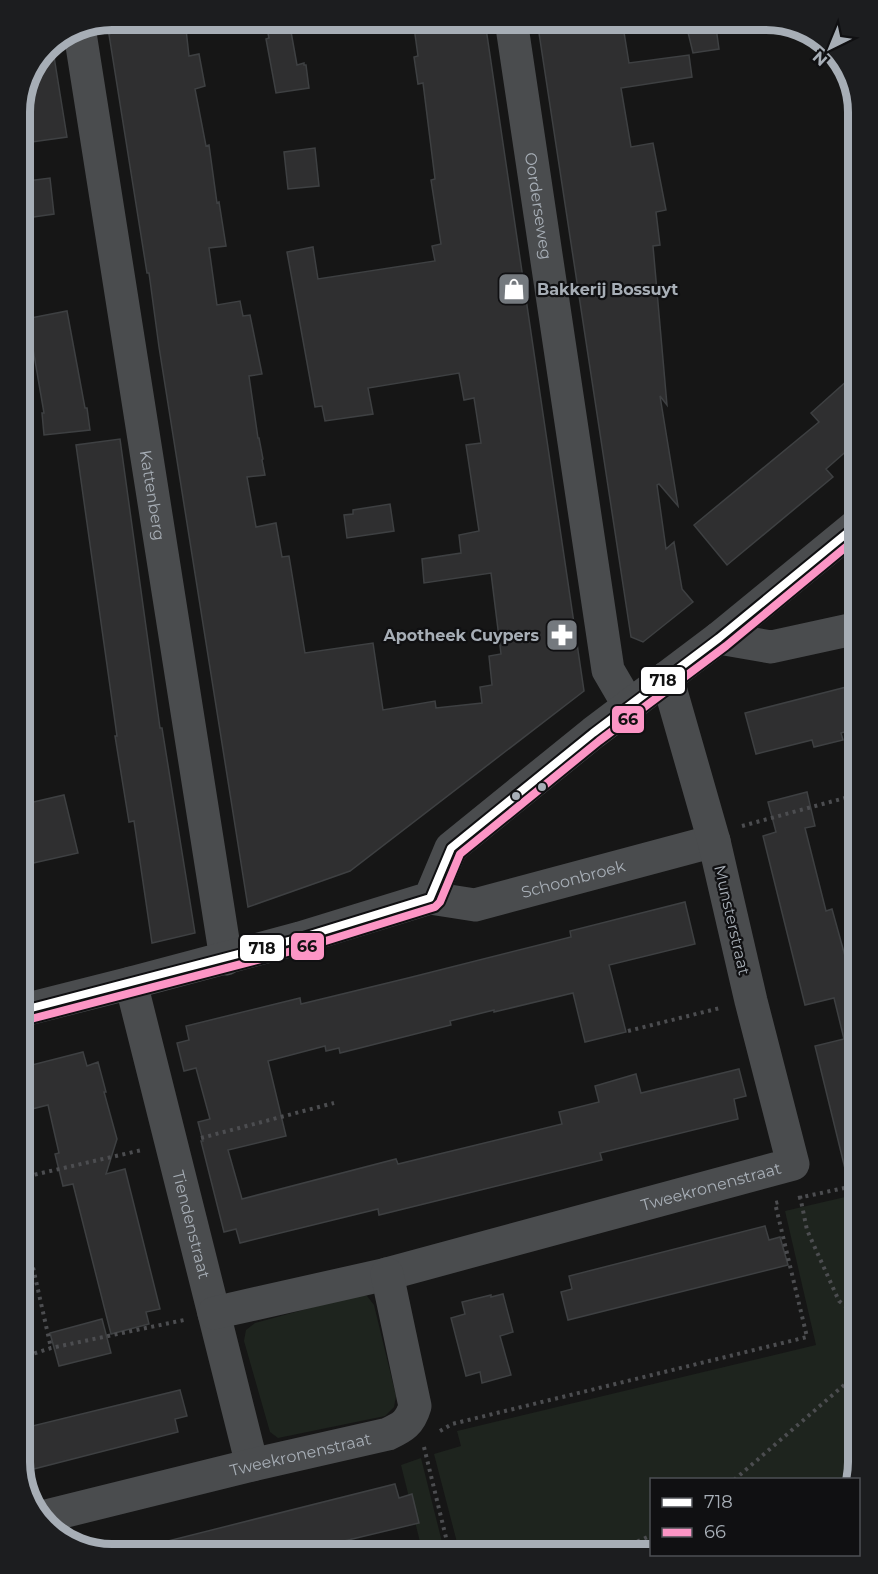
<svg xmlns="http://www.w3.org/2000/svg" width="878" height="1574" viewBox="0 0 878 1574" font-family="Montserrat,sans-serif">
  <style>
    .green { fill: #1e241e }
    .building { fill: #2f2f30; stroke: #3e4042; stroke-width: 1.5 }
    .lines { fill: none; stroke-linecap: round; stroke-linejoin: round }
    .path { stroke: #4c4d50; stroke-width: 4; stroke-dasharray: 3 4.5; stroke-linecap: butt }
    .minor { stroke: #4a4c4e; stroke-width: 33 }
    .bus-1-casing { stroke: #101012; stroke-width: 12 }
    .bus-2-casing { stroke: #101012; stroke-width: 12 }
    .bus-1 { stroke: #fff; stroke-width: 8 }
    .bus-2 { stroke: #fc95c5; stroke-width: 8 }
    .bus-dot { fill: #a7aeb6; stroke: #101012; stroke-width: 2 }
    .labels { text-anchor: middle; dominant-baseline: central; stroke-width: 4.5; stroke-linejoin: round; paint-order: stroke }
    .street-label { font-size: 16px; fill: #a7aeb6; stroke: #101012 }
    .poi-label { font-size: 16px; font-weight: bold; fill: #a7aeb6; stroke: #101012; text-anchor: start }
    .rim { fill: none; stroke: #a7aeb6; stroke-width: 8 }
    .line-badge { stroke: #101012; stroke-width: 2 }
    .pale-badge-label { font-size: 16px; text-anchor: middle; font-weight: bold; fill: #111 }
  </style>
  <rect width="100%" height="100%" fill="#161616"/>
  <path class="green" d="M 858,1194 L 858,1463 L 853,1479 L 652,1480 L 651,1554 L 460,1554 L 434,1454 L 461,1446 L 457,1431 L 816,1345 L 785,1211 Z
    M 358,1295 L 367,1296 L 374,1305 L 396,1396 L 394,1407 L 385,1416 L 278,1438 L 270,1432 L 244,1341 L 246,1330 L 255,1323 Z
    M 421,1458 L 445,1554 L 423,1554 L 401,1465 Z"/>
  <path class="building" d="M 112,20 L 185,20 L 189,56 L 199,54 L 205,86 L 195,89 L 206,146 L 209,145 L 217,203 L 219,202 L 226,246 L 209,248 L 217,305 L 240,301 L 243,316 L 250,315 L 262,374 L 249,376 L 258,438 L 259,438 L 263,459 L 262,460 L 265,475 L 247,477 L 256,527 L 276,523 L 282,557 L 289,556 L 305,653 L 373,643 L 383,710 L 435,701 L 436,708 L 482,703 L 480,687 L 492,685 L 489,656 L 501,654 L 491,573 L 424,583 L 422,559 L 461,553 L 459,535 L 479,531 L 466,445 L 481,443 L 474,398 L 464,400 L 459,373 L 368,388 L 373,414 L 325,421 L 322,406 L 315,407 L 287,252 L 313,247 L 318,279 L 435,261 L 432,246 L 441,244 L 431,180 L 435,179 L 423,83 L 418,84 L 414,57 L 418,56 L 413,20 L 484,20 L 487,35 L 584,691 L 350,871 L 248,907 L 159,347 L 149,273 L 147,273 L 107,22 Z
    M 537,20 L 622,20 L 629,63 L 689,55 L 692,77 L 621,88 L 631,147 L 653,143 L 666,210 L 656,212 L 660,245 L 653,246 L 667,405 L 660,396 L 678,506 L 659,484 L 657,485 L 666,549 L 674,542 L 682,589 L 693,602 L 643,642 L 631,637 Z
    M 685,20 L 715,20 L 719,49 L 693,53 Z
    M 290,26 L 297,65 L 304,63 L 304,65 L 306,65 L 309,88 L 276,93 L 266,39 L 269,38 L 267,29 Z
    M 52,44 L 67,137 L 25,143 L 20,106 L 47,46 Z
    M 315,148 L 319,186 L 288,189 L 284,152 Z
    M 50,178 L 54,214 L 20,219 L 20,182 Z
    M 67,311 L 85,408 L 87,408 L 90,430 L 44,435 L 42,413 L 44,413 L 33,349 L 20,352 L 20,320 Z
    M 858,371 L 858,441 L 826,469 L 833,477 L 727,565 L 694,525 L 819,422 L 811,413 Z
    M 120,439 L 160,728 L 162,728 L 195,933 L 152,943 L 134,821 L 129,822 L 115,736 L 117,736 L 76,445 Z
    M 390,504 L 394,531 L 347,538 L 344,515 L 353,514 L 353,510 Z
    M 858,684 L 858,728 L 841,733 L 843,740 L 814,747 L 812,740 L 756,754 L 745,713 Z
    M 807,792 L 815,826 L 805,828 L 826,911 L 832,909 L 855,992 L 858,991 L 858,1184 L 849,1185 L 815,1046 L 844,1039 L 834,998 L 805,1005 L 763,836 L 776,832 L 768,802 Z
    M 64,795 L 78,853 L 20,866 L 20,805 Z
    M 685,902 L 695,944 L 609,965 L 626,1032 L 585,1042 L 573,993 L 494,1012 L 494,1010 L 450,1021 L 451,1025 L 340,1053 L 339,1048 L 326,1051 L 325,1046 L 268,1061 L 286,1136 L 228,1150 L 242,1199 L 396,1159 L 398,1164 L 562,1124 L 559,1112 L 599,1102 L 595,1086 L 636,1074 L 641,1093 L 739,1069 L 746,1096 L 734,1099 L 738,1119 L 600,1153 L 602,1160 L 379,1215 L 378,1209 L 240,1243 L 236,1229 L 224,1232 L 201,1141 L 203,1141 L 198,1122 L 210,1119 L 196,1068 L 184,1071 L 177,1043 L 189,1040 L 186,1026 L 300,998 L 301,1004 L 408,978 L 571,937 L 570,931 Z
    M 83,1052 L 87,1066 L 98,1062 L 106,1092 L 104,1092 L 117,1139 L 106,1174 L 125,1169 L 160,1309 L 146,1312 L 149,1324 L 111,1334 L 73,1184 L 63,1186 L 55,1154 L 59,1153 L 48,1105 L 20,1112 L 20,1068 Z
    M 765,1226 L 769,1240 L 780,1237 L 788,1265 L 568,1320 L 561,1292 L 572,1289 L 569,1276 Z
    M 503,1294 L 513,1332 L 500,1336 L 511,1375 L 482,1383 L 480,1372 L 466,1376 L 451,1318 L 465,1314 L 462,1302 L 491,1295 L 491,1297 Z
    M 102,1319 L 111,1353 L 59,1366 L 50,1333 Z
    M 180,1390 L 187,1416 L 175,1419 L 178,1432 L 22,1472 L 20,1462 L 20,1429 Z
    M 395,1484 L 399,1498 L 412,1494 L 419,1523 L 290,1554 L 149,1554 L 148,1546 Z"/>
  <g class="lines">
    <path class="path" d="M 742,826 L 852,796
      M 628,1031 L 720,1008
      M 201,1138 L 334,1103
      M 20,1178 L 142,1150
      M 800,1196 L 807,1230 L 839,1301 L 858,1316
      M 798,1198 L 858,1185
      M 20,1209 L 51,1348
      M 20,1358 L 51,1348 L 184,1320
      M 440,1431 L 452,1424 L 807,1337 L 775,1203 L 779,1202
      M 424,1447 L 450,1554
      M 734,1480 L 858,1373
      M 610,1554 L 652,1535"/>
    <g class="minor">
      <path id="s1" d="M 511,20 L 608,670 L 629,706"/>
      <path id="s2" d="M 80,33 L 226,959"/>
      <path d="M 719,638 L 771,647 L 858,628"/>
      <path id="s3" d="M 430,898 L 475,905 L 714,841"/>
      <path id="s4" d="M 131,983 L 252,1465"/>
      <path d="M 20,1011 L 131,983 L 300,938 L 430,898 L 451,848 L 593,733 L 719,638 L 858,524"/>
      <path id="s5" d="M 214,1313 L 387,1274 L 793,1164 L 751,1001 L 714,841 L 667,677"/>
      <path id="s6" d="M 42,1517 L 252,1465 L 388,1434 C 403,1427 410,1423 415,1406 L 387,1274"/>
    </g>
    <g class="bus-1-casing">
      <path id="bus-1" d="M 20,1011 L 300,938 L 430,898 L 451,848 L 593,733 L 719,638 L 858,524"/>
    </g>
    <g class="bus-2-casing">
      <path id="bus-2" d="M 23,1021 L 303,948 L 435,907 L 440,902 L 460,854 L 599,741 L 726,646 L 858,537"/>
    </g>
    <use href="#bus-1" class="bus-1"/>
    <use href="#bus-2" class="bus-2"/>
  </g>
  <defs>
    <g id="shop-square" transform="scale(1.725)"><rect x="-9" y="-9" width="18" height="18" rx="4" fill="#74797e" stroke="#101012"/><path d="M-5-2.5h2.3a2.7 3.5 0 0 1 5.4 0H5L5.5 6h-11ZM-1.5-2.5h3a1.5 2.3 0 0 0-3 0Z" fill="#fff"/></g>
    <g id="pharmacy-square" transform="scale(1.725)"><rect x="-9" y="-9" width="18" height="18" rx="4" fill="#74797e" stroke="#101012"/><path d="M-2-6h4v4h4v4h-4v4h-4v-4h-4v-4h4Z" fill="#fff"/></g>
  </defs>
  <g fill-rule="evenodd">
    <use href="#shop-square" x="514" y="289"/>
    <use href="#pharmacy-square" x="562" y="635"/>
  </g>
  <g class="bus-dot">
    <circle cx="542" cy="787" r="5"/>
    <circle cx="516" cy="796" r="5"/>
  </g>
  <g class="labels">
    <g class="street-label">
      <text stroke="none"><textPath href="#s1" startOffset="188">Oorderseweg</textPath></text>
      <text stroke="none"><textPath href="#s2" startOffset="468">Kattenberg</textPath></text>
      <text stroke="none"><textPath href="#s3" startOffset="147">Schoonbroek</textPath></text>
      <text transform="translate(732 920) rotate(77)">Munsterstraat</text>
      <text stroke="none"><textPath href="#s5" startOffset="513">Tweekronenstraat</textPath></text>
      <text stroke="none"><textPath href="#s4" startOffset="249">Tiendenstraat</textPath></text>
      <text stroke="none"><textPath href="#s6" startOffset="266">Tweekronenstraat</textPath></text>
    </g>
    <g class="poi-label">
      <text x="537" y="289">Bakkerij Bossuyt</text>
      <text x="539" y="635" text-anchor="end">Apotheek Cuypers</text>
    </g>
  </g>
  <path d="M0 0H878V1574H0ZM112 30H766A82 82 0 0 1 848 112V1462A82 82 0 0 1 766 1544H112A82 82 0 0 1 30 1462V112A82 82 0 0 1 112 30Z" fill="#1c1d1f" fill-rule="evenodd"/>
  <path class="rim" d="M112 30H766A82 82 0 0 1 848 112V1462A82 82 0 0 1 766 1544H112A82 82 0 0 1 30 1462V112A82 82 0 0 1 112 30Z"/>
  <g class="line-badge">
    <rect x="640" y="666" width="46" height="29" rx="6" fill="#fff"/>
    <rect x="611" y="705" width="34" height="29" rx="6" fill="#fc95c5"/>
    <rect x="290" y="932" width="35" height="29" rx="6" fill="#fc95c5"/>
    <rect x="239" y="934" width="46" height="28" rx="6" fill="#fff"/>
  </g>
  <g class="pale-badge-label">
    <text x="663" y="686">718</text>
    <text x="628" y="725">66</text>
    <text x="307" y="952">66</text>
    <text x="262" y="954">718</text>
  </g>
  <rect x="650" y="1478" width="210" height="78" fill="#101012" stroke="#4c4f54" stroke-width="1.5"/>
  <rect x="662" y="1498" width="30" height="9" fill="#ffffff" stroke="#4c4f54" stroke-width="1.5"/>
  <text x="704" y="1508" font-size="18" fill="#a7aeb6">718</text>
  <rect x="662" y="1528" width="30" height="9" fill="#fc95c5" stroke="#4c4f54" stroke-width="1.5"/>
  <text x="704" y="1538" font-size="18" fill="#a7aeb6">66</text>
  <g transform="translate(830 48) rotate(223)" stroke="#101012" stroke-width="4.5" paint-order="stroke">
  <path d="M0-4.5L10 22L0 15L-10 22Z" fill="#a7aeb6"/>
  <text y="-9" font-size="16" font-weight="bold" text-anchor="middle" fill="#a7aeb6">N</text>
  </g>
</svg>
